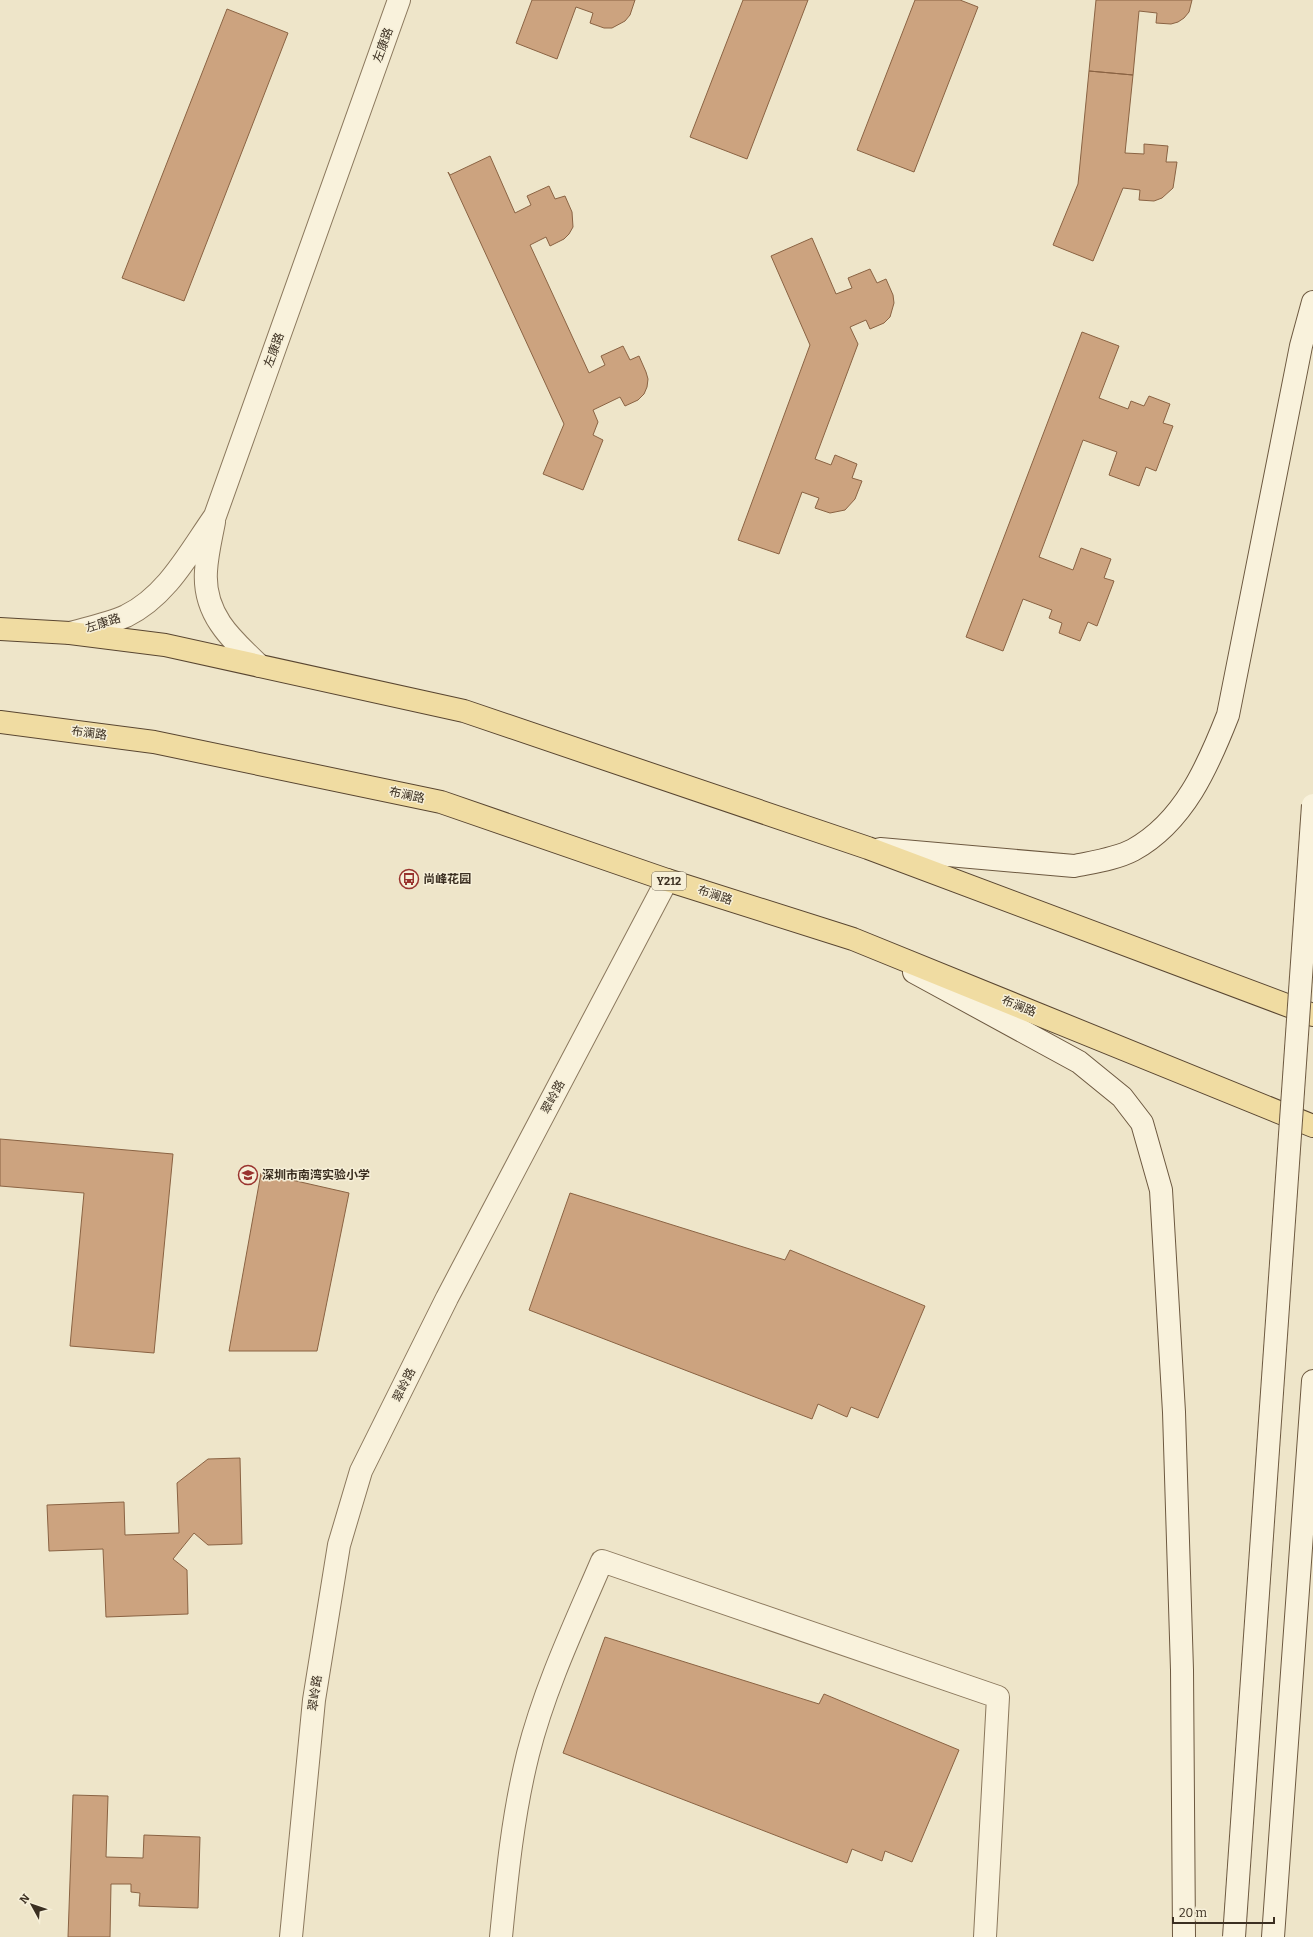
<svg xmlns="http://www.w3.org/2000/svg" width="1313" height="1937" viewBox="0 0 1313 1937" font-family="Bitter,'Noto Sans SC',serif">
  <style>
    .building { fill: #cca37f; stroke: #8a6343 }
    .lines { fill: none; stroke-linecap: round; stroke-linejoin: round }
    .street-casing { stroke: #8b785d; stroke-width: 24 }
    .secondary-casing { stroke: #6d5940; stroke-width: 24 }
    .primary-casing { stroke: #594631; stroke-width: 24 }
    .street { stroke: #f9f2dc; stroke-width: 22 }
    .secondary { stroke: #f9f2dc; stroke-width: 22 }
    .primary { stroke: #f0dca2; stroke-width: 22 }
    .secondary-bridge-casing { stroke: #6d5940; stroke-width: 24; stroke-linecap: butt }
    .secondary-bridge { stroke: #f9f2dc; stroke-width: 22 }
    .labels { text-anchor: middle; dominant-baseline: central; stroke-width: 3; stroke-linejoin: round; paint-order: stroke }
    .shield { fill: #f6efd8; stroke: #736958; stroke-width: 1 }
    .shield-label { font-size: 11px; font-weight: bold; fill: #3b2f21 }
    .street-label { font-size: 12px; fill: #3b2f21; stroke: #f6efd8 }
    .poi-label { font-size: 12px; font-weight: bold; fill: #3b2f21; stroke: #f6efd8; text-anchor: start }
  </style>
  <rect width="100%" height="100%" fill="#eee5c9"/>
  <path class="building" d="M 532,0 L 635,0 L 630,15 L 625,21 L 612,28 L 604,28 L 590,23 L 593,13 L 576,7 L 557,59 L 516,43 Z
    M 743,0 L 808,0 L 747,159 L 690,137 Z
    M 915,0 L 960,0 L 978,7 L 914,172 L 857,150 Z
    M 1096,0 L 1192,0 L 1189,12 L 1184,18 L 1178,22 L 1171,24 L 1156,23 L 1157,13 L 1139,11 L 1133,75 L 1089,71 Z
    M 227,9 L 288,33 L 184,301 L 122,278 Z
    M 1089,71 L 1133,75 L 1125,153 L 1144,154 L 1144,144 L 1168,146 L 1166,162 L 1177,162 L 1173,188 L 1162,198 L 1154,201 L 1139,200 L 1140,190 L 1123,188 L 1093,261 L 1053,245 L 1078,184 Z
    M 490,156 L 515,213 L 531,205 L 527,196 L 549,186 L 555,199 L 565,196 L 572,212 L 573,227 L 569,234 L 564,239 L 550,246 L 546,237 L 530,245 L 589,373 L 605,365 L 601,356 L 623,346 L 630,360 L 639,356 L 646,372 L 648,379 L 647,387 L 644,394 L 638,400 L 625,406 L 620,397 L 593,410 L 598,422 L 593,435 L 603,440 L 583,490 L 543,474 L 564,424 L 448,172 L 450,175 Z
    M 812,238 L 836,294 L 852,288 L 848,278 L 870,269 L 877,283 L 886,279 L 893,295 L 894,303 L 890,317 L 884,323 L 870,329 L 866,320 L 850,327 L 858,344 L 815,459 L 831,465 L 835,455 L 857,464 L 852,478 L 862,481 L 855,499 L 845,510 L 830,513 L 815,508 L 819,498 L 802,492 L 779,554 L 738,540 L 810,345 L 771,256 Z
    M 1082,332 L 1119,346 L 1099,398 L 1128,409 L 1131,401 L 1144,406 L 1149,396 L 1170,404 L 1163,423 L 1173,426 L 1156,471 L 1146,467 L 1139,486 L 1109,475 L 1117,452 L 1083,440 L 1039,557 L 1073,570 L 1081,548 L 1111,559 L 1104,578 L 1114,581 L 1097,626 L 1088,622 L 1080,641 L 1059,633 L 1062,623 L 1049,618 L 1052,610 L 1023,599 L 1003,651 L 966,637 Z
    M 0,1139 L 173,1154 L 154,1353 L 70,1346 L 84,1193 L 0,1186 Z
    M 261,1173 L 349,1193 L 317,1351 L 229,1351 Z
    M 570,1193 L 785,1260 L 790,1250 L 925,1306 L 878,1418 L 851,1407 L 847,1417 L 818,1404 L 812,1419 L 529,1310 Z
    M 240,1458 L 242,1544 L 208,1545 L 194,1533 L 173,1559 L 187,1570 L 188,1614 L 106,1617 L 103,1549 L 49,1551 L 47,1505 L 124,1502 L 125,1535 L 179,1533 L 177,1483 L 208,1459 Z
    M 605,1637 L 819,1704 L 824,1694 L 959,1750 L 912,1862 L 885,1851 L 882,1861 L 852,1849 L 847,1863 L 563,1753 Z
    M 73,1795 L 108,1796 L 106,1857 L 143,1858 L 144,1835 L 200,1837 L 198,1908 L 139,1906 L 140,1893 L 131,1892 L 131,1884 L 111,1884 L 110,1937 L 68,1937 Z"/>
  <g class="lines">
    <g class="street-casing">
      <path id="street" d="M 214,522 C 211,538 207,554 206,571 C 203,614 231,639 260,666
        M 70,633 C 88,628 108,624 126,616 C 167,596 189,553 215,516 L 399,0
        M 291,1937 L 314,1700 L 339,1545 L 361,1471 L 447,1298 L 667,880
        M 501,1937 C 507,1875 513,1814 528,1754 C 545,1687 575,1624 602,1561 L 998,1697 L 985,1937"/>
    </g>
    <g class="secondary-casing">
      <path id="secondary" d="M 880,849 L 1074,866 C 1093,862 1116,859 1133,850 C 1184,822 1208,766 1228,715 L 1301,346 L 1313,302
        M 914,972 L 1079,1062 L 1122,1097 L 1142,1123 L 1161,1190 L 1174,1412 L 1182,1670 L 1184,1937
        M 1273,1937 L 1313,1381"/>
    </g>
    <g class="primary-casing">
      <path id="primary" d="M 0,629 L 70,633 L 165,645 L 464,711 L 868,848 L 1313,1015
        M 0,722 L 154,742 L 441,802 L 667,880 L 853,939 L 1313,1126"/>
    </g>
    <use href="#street" class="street"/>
    <use href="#secondary" class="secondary"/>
    <use href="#primary" class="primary"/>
    <g class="secondary-bridge-casing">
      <path id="secondary-bridge" d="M 1234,1937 L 1313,805"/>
    </g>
    <use href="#secondary-bridge" class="secondary-bridge"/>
  </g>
  <defs>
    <g id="bus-ring" transform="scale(1)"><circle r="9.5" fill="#f6efd8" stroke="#99332e" stroke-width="1.5"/><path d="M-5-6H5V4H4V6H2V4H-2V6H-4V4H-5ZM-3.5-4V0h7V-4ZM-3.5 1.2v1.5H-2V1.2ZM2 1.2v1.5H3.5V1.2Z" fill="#99332e"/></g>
    <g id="school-ring" transform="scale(1)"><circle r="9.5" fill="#f6efd8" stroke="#99332e" stroke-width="1.5"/><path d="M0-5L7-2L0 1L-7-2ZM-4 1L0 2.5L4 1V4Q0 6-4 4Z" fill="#99332e"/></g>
  </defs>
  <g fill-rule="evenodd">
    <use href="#bus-ring" x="409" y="879"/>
    <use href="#school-ring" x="248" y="1175"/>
  </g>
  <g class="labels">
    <rect class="shield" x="652" y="872" width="34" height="18" rx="3"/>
    <g class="shield-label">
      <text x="669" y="881">Y212</text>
    </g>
    <g class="street-label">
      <text transform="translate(383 45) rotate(-70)">左康路</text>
      <text transform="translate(274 350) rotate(-70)">左康路</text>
      <text transform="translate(103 623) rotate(-18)">左康路</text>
      <text transform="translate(89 733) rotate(7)">布澜路</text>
      <text transform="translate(407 795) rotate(12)">布澜路</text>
      <text transform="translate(715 895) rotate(18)">布澜路</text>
      <text transform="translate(1019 1006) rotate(22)">布澜路</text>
      <text transform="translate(553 1097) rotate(-62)">翠岭路</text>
      <text transform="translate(404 1385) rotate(-64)">翠岭路</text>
      <text transform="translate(315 1693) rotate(-82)">翠岭路</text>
    </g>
    <g class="poi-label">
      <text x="423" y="879">尚峰花园</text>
      <text x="262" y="1175">深圳市南湾实验小学</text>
    </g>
  </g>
  <g transform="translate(32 1905) rotate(310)" stroke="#f6efd8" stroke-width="3" paint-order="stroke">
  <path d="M0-3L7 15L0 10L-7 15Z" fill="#3b2f21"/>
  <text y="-6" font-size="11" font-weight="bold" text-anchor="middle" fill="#3b2f21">N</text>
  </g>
  <path d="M1173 1917v6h101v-6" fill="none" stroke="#3b2f21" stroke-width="2"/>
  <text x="1179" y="1917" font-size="12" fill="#3b2f21" stroke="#f6efd8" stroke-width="3" paint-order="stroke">20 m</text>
</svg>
